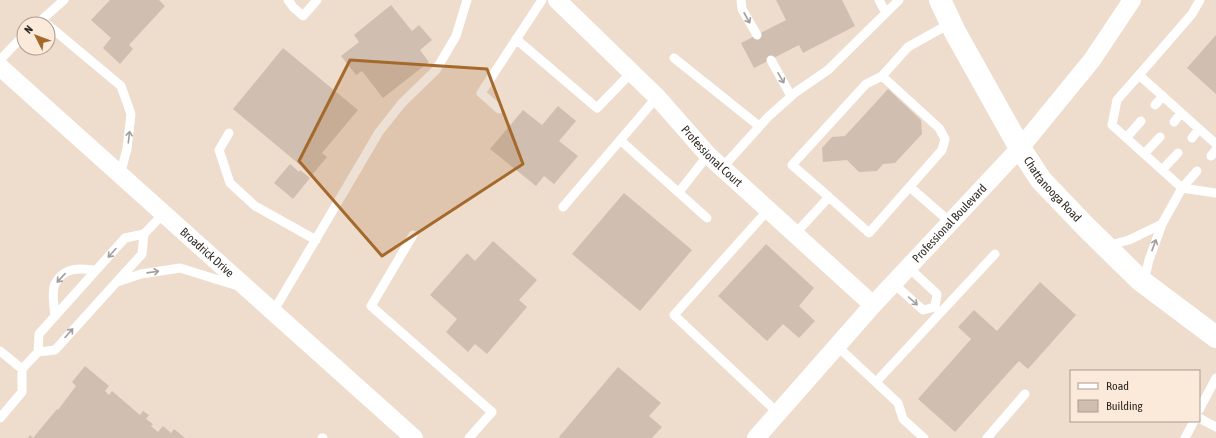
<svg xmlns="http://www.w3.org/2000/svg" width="1216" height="438" viewBox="0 0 1216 438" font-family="'Asap Condensed',sans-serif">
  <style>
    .building { fill: #d0bfb0 }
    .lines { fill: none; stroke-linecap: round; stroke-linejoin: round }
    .service { stroke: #fff; stroke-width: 9 }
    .minor { stroke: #fff; stroke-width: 18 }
    .secondary { stroke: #fff; stroke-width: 22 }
    .oneway { stroke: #a19e9c }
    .marked { fill: #a56a2b; fill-opacity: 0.2; stroke: #a56a2b; stroke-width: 3; stroke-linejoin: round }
    .labels { text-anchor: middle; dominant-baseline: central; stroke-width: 3; stroke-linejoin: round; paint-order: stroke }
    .street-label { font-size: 12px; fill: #2f2822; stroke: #fbeada }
  </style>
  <rect width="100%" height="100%" fill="#eeddcd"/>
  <path class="building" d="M 110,0 L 159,0 L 165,6 L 129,45 L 133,49 L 120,64 L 103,48 L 111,38 L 91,20 Z
    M 776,0 L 842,0 L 855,26 L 803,53 L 799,45 L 754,68 L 741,43 L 786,20 Z
    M 391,5 L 412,31 L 419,25 L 432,40 L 420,50 L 429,62 L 383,98 L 362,71 L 356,75 L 341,56 L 359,42 L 354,35 Z
    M 1216,35 L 1216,94 L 1187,68 Z
    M 283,48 L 358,110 L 322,153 L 327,157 L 312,175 L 233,109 Z
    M 888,89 L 921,120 L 922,134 L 895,163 L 883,164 L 877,171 L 859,172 L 847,160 L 823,162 L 822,148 L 832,137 L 845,136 Z
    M 558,106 L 576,121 L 559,141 L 578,156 L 554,184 L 544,176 L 536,186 L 490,149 L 523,110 L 542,125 Z
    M 290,164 L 299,172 L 300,170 L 310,178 L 293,199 L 274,183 Z
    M 624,193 L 692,250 L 640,311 L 572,254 Z
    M 493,241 L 537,280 L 519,300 L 527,307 L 487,354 L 475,344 L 468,352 L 446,332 L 457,319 L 430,295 L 467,253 L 475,261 Z
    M 766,244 L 814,288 L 799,306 L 815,321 L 799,338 L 783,324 L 767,341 L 718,296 Z
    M 1040,282 L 1076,315 L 1028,369 L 1019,361 L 955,432 L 918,399 L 971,339 L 958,327 L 974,310 L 997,331 Z
    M 85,366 L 109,386 L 105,391 L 109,395 L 112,391 L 140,415 L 143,411 L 149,415 L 146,419 L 153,424 L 151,426 L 158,432 L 163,426 L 171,433 L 174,429 L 185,438 L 28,438 L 30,435 L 33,438 L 57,409 L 58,410 L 76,386 L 72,382 Z
    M 618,367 L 661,403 L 649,416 L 662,427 L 652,438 L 560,438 L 559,437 Z"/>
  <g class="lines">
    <path class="service" d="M 288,0 L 293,7 L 303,16 L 317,0
      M 741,0 L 742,9 L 757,35
      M 879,0 L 886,13
      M 1200,0 L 1192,14 L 1139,75 L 1216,144
      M 37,24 L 64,0
      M 48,25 L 121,86 L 131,114 L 127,149 L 120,175
      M 516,39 L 597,108 L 632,72
      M 674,58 L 759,126
      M 0,60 L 24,35
      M 771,60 L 791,96
      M 1139,75 L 1117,100 L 1112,125 L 1182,188 L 1216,193
      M 1155,105 L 1163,96
      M 499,109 L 481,93 L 542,0
      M 1174,122 L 1181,113
      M 229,133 L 219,150 L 230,183 L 255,206 L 316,240
      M 1126,138 L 1141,121
      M 1192,138 L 1199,129
      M 620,140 L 707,218
      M 1144,154 L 1160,137
      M 1211,156 L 1216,150
      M 722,168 L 768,117 L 796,92 L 828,70 L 899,0
      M 1162,170 L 1178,153
      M 910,187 L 950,222
      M 679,192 L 708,155
      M 829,197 L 792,165 L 866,84 L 882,76
      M 563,207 L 657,97
      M 768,210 L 674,315 L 778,413
      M 1162,224 L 1182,188 L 1197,171
      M 795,234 L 829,197 L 869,233 L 942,150 L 945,139 L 939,128 L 882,76 L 908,47 L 951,23
      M 413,235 L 371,306 L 492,412 L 469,438
      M 1106,246 L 1129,240 L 1162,224 L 1149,260 L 1144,281
      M 908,267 L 937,294 L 935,307
      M 117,282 L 141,274 L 180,268 L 238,286
      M 893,283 L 923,310 L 935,307
      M 273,312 L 379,132 L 402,103 L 436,70 L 456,36 L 467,0
      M 55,316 C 54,307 52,297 54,287 C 54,284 57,282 58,279 C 68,266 82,269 96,270
      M 837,346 L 898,403 L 903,419 L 924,438
      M 0,351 L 22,369 L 38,352 L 39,334 L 125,238 L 144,234 L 164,213
      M 38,352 L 55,350 L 142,254 L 144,234
      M 876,382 L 995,254
      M 1199,410 L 1216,378
      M 0,418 L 22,392 L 22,369
      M 1199,418 L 1216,427
      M 322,438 L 323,438
      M 987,438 L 1025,394
      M 1185,438 L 1194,421"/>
    <g class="minor">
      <path id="s1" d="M 557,0 L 657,97 L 708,155 L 873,305"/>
      <path id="s2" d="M 0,67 L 414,438"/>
      <path id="s3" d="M 756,438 L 873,305 L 1020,148 L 1092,60 L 1132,0"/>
    </g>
    <path class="secondary" id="s4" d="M 940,0 L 955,32 L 1020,148 L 1041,180 L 1084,225 L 1140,280 L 1216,337"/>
  </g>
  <defs><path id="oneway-shaft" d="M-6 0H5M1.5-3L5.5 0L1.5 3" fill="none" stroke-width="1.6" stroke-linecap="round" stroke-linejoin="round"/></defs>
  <g class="oneway">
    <use href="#oneway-shaft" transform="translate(747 18) rotate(61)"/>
    <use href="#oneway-shaft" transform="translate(781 78) rotate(60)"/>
    <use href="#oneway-shaft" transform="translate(129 137) rotate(-83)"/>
    <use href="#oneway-shaft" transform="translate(1154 245) rotate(-70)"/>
    <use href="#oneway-shaft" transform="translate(112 253) rotate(132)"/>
    <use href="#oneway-shaft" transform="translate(153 272) rotate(-8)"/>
    <use href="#oneway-shaft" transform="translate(61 278) rotate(133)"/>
    <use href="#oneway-shaft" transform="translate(913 301) rotate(42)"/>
    <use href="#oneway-shaft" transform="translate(69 333) rotate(-48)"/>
  </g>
  <path class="marked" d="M 350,60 L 487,69 L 523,164 L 382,256 L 299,161 Z"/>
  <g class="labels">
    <g class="street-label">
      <text stroke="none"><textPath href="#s1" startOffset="220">Professional Court</textPath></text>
      <text stroke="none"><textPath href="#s4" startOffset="221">Chattanooga Road</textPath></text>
      <text stroke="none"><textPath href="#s3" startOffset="289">Professional Boulevard</textPath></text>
      <text stroke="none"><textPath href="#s2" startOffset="278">Broadrick Drive</textPath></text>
    </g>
  </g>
  <rect x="1070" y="370" width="130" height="52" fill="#fbeada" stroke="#a99c90"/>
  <rect x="1078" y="383" width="20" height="6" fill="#ffffff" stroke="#a99c90"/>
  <text x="1106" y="390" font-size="12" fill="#2f2822">Road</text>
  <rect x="1078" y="400" width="20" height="12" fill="#d0bfb0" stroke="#a99c90"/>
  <text x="1106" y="410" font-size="12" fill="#2f2822">Building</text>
  <g transform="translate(36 36) rotate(312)"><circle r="19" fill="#fbeada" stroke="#a99c90"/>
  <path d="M0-3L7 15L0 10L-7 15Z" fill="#a56a2b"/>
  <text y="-6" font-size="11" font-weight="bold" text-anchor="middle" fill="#2f2822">N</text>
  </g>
</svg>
